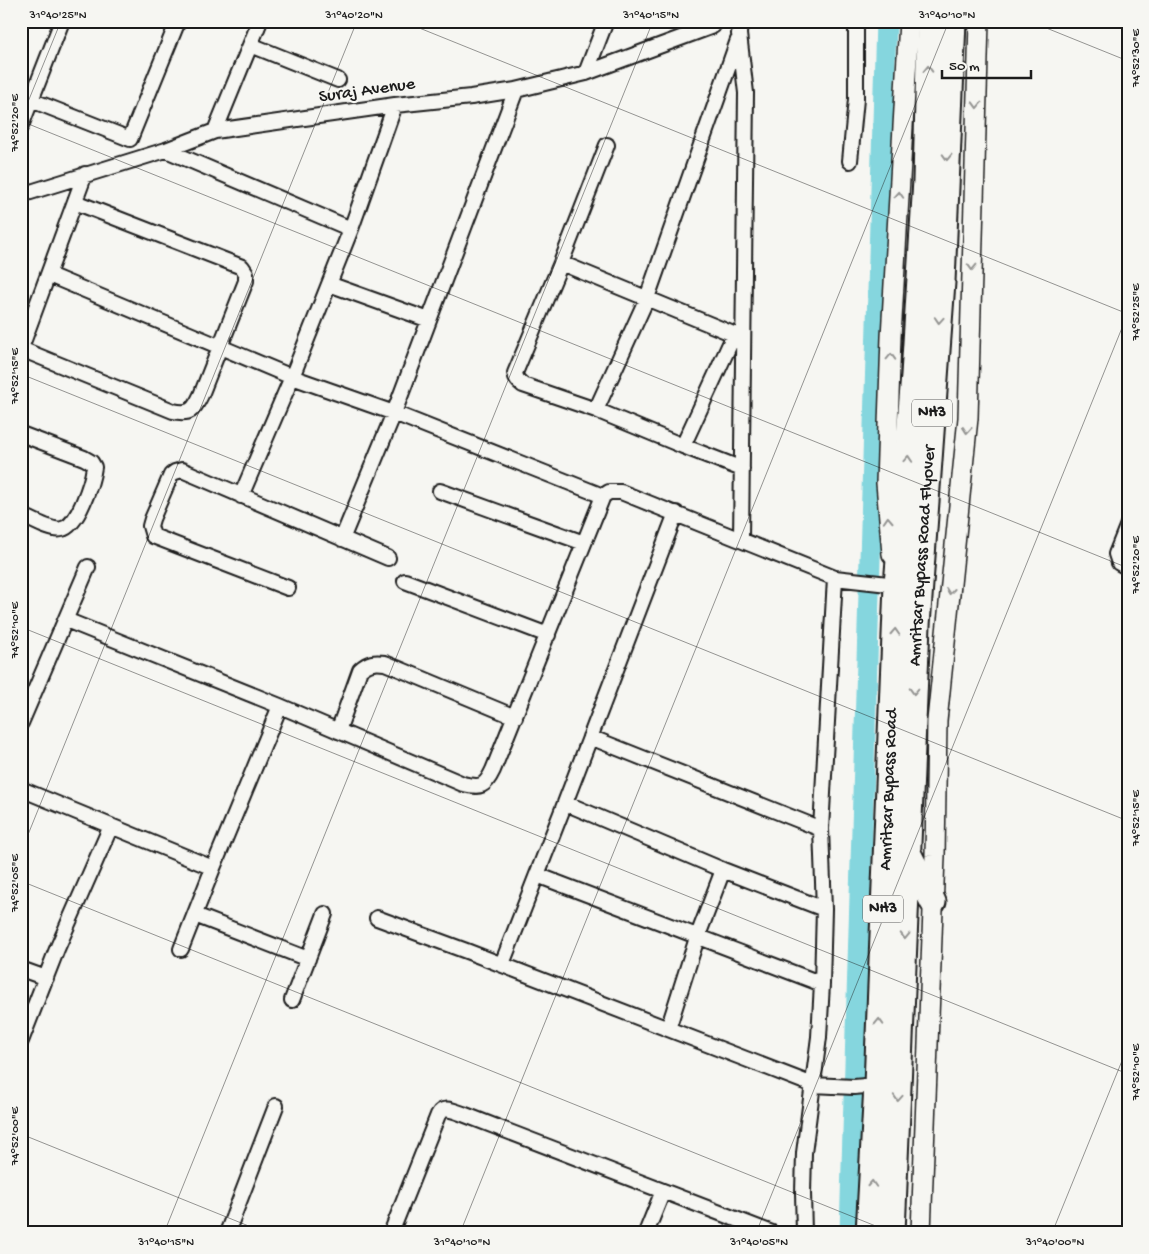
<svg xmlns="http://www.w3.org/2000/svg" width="1149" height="1254" viewBox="0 0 1149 1254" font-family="'Gochi Hand',sans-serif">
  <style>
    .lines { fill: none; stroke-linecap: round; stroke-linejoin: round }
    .river { stroke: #85d6de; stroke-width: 21 }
    .street-casing { stroke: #1c1c1c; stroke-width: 18 }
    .secondary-casing { stroke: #1c1c1c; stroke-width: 22 }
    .highway-casing { stroke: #1c1c1c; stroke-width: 29 }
    .street { stroke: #f6f6f2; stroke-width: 14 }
    .secondary { stroke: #f6f6f2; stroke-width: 19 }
    .highway { stroke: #f6f6f2; stroke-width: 25 }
    .oneway { stroke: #949492 }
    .ticks { fill: none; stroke: #1c1c1c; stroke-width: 1; stroke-opacity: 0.45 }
    .labels { text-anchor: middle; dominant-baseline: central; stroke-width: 4; stroke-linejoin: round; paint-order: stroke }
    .shield { fill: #f6f6f2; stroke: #5d5d5c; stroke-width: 1 }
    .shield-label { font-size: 16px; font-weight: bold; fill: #1c1c1c }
    .street-label { font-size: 18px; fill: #1c1c1c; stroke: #f6f6f2 }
    .neatline { fill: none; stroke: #1c1c1c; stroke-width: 2 }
    .ticks-label { font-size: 12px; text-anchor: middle; fill: #1c1c1c }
  </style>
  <rect width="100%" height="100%" fill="#f6f6f2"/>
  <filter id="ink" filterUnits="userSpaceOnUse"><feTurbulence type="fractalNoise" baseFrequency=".02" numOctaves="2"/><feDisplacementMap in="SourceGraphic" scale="10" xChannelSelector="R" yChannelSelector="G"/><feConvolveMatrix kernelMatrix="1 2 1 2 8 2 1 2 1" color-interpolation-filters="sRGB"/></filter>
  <g filter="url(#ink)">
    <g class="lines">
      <path class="river" d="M 850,1233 L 886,21"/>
      <g class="street-casing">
        <path id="street" d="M 740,21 L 739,34 L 746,93 L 741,540
          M 251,45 L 338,80
          M 586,73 L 606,21
          M 31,100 L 130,139 L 178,21
          M 21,126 L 62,21
          M 215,131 L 260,21
          M 607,145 L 561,263 L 515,373 C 516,379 518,381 523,385 L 596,410 L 683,446
          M 166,150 L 351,229
          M 850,161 L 856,99 L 856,21
          M 21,195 L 166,150 L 215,131 L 395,105 L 471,97 L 516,90 L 586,73 L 713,26 L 715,21
          M 561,263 L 743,338
          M 49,275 L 292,377 L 394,413 L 603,496
          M 329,284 L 429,320
          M 734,335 L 683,446 L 742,469
          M 21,348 L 85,174
          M 21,349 L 173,411 C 190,415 194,410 201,395 L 246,281 L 246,273 L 242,267 L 75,202
          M 596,410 L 647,298 L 738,40
          M 21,434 L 84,458 L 91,462 L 94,467 C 92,482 78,526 62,529 C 52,532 31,519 21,515
          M 440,491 L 584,543
          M 241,496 L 292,377 L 351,229 L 395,105
          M 1128,524 L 1116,554 L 1119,563 L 1128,568
          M 342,539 L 394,413 L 516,90
          M 405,581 L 548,635
          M 288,588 L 153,536 L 150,526 L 152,519 L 171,475 L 175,472 L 182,470 L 388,558
          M 66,620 L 280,706 L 463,784 C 481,788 485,787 493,770 L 603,496 L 609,492 L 621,492 L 835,578 L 897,585
          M 21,723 L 88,567
          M 338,731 L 360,670 C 369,662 374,662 385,663 L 515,717
          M 590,737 L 821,829
          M 21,789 L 213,868
          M 565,803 L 676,513
          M 537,875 L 822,984
          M 195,915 L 308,959
          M 377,918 L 469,952 L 813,1085 L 854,1087 L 877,1085
          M 181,949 L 213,868 L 280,706
          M 502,964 L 565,803 L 723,870 L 824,909
          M 21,969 L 46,978
          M 292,1000 L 325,914
          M 668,1029 L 697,938 L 723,870
          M 21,1041 L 57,949 L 111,826
          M 227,1233 L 276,1106
          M 391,1233 L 438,1115 C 443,1105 454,1111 463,1114 L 772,1233
          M 646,1233 L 663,1191
          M 804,1233 L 803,1193 L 804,1153 L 819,1037 L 822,984 L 824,909 L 821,829 L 835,578"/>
      </g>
      <g class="secondary-casing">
        <path id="secondary" d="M 892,554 L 886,483 L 891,337 L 909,21
          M 921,1233 L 935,856 L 937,721 L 968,418 L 979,21"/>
      </g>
      <g class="highway-casing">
        <g id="highway">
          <path d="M 909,855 L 933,902"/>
          <path id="s1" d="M 869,1233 L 877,1085 L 897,585 L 914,375 L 926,180 L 930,21"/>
          <path id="s2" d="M 892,1233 L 917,625 L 942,282 L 953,21"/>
        </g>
      </g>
      <use href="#street" class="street"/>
      <use href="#secondary" class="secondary"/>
      <use href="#highway" class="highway"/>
    </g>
    <defs><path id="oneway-chevron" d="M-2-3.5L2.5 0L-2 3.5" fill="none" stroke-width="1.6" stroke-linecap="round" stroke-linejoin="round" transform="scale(1.25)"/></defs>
    <g class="oneway">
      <use href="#oneway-chevron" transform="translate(928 69) rotate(-89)"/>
      <use href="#oneway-chevron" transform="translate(977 105) rotate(92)"/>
      <use href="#oneway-chevron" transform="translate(947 157) rotate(92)"/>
      <use href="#oneway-chevron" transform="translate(899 195) rotate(-87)"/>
      <use href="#oneway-chevron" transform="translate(972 267) rotate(92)"/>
      <use href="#oneway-chevron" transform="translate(939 320) rotate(94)"/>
      <use href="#oneway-chevron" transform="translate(891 357) rotate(-88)"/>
      <use href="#oneway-chevron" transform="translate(967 430) rotate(95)"/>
      <use href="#oneway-chevron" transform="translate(908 459) rotate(-86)"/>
      <use href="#oneway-chevron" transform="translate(888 520) rotate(-93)"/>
      <use href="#oneway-chevron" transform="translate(950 591) rotate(96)"/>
      <use href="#oneway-chevron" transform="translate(895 632) rotate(-87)"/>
      <use href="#oneway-chevron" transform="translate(914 691) rotate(92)"/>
      <use href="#oneway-chevron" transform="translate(905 936) rotate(92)"/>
      <use href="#oneway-chevron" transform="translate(879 1022) rotate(-88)"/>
      <use href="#oneway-chevron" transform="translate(898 1098) rotate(94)"/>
      <use href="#oneway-chevron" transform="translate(872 1184) rotate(-87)"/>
    </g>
  </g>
  <path class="ticks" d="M 402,21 L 1128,314M 1029,21 L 1128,61M 21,119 L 61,21M 21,121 L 1128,568M 21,374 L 1128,821M 21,627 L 1128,1074M 21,852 L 357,21M 21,881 L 893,1233M 21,1134 L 266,1233M 164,1233 L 653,21M 460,1233 L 949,21M 756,1233 L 1128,313M 1052,1233 L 1128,1046"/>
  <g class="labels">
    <g class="shield">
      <rect x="912" y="399.5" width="40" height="27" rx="4"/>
      <rect x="863" y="895.5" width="40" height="27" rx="4"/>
    </g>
    <g class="shield-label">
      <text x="932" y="413">NH3</text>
      <text x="883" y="909">NH3</text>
    </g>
    <g class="street-label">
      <text transform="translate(367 91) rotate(-8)">Suraj Avenue</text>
      <text stroke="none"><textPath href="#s2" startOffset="678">Amritsar Bypass Road Flyover</textPath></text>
      <text stroke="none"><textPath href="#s1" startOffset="444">Amritsar Bypass Road</textPath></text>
    </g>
  </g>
  <rect width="1149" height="1254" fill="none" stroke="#f6f6f2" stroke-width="55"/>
  <path d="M942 70v8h89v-8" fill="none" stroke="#1c1c1c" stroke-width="2.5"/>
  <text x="949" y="70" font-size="15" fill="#1c1c1c" stroke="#f6f6f2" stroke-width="4" paint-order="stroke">50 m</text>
  <rect x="28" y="28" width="1094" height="1198" class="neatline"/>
  <g class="ticks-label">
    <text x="58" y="18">31°40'25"N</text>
    <text x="354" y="18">31°40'20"N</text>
    <text x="651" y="18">31°40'15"N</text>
    <text x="947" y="18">31°40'10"N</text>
    <text transform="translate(1135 58) rotate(-90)" y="4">74°52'30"E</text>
    <text transform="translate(14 123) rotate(-90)" y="4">74°52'20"E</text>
    <text transform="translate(1135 312) rotate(-90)" y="4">74°52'25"E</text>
    <text transform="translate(14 376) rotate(-90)" y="4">74°52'15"E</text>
    <text transform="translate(1135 565) rotate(-90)" y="4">74°52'20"E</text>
    <text transform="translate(14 630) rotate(-90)" y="4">74°52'10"E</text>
    <text transform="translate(1135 818) rotate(-90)" y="4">74°52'15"E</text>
    <text transform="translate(14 883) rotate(-90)" y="4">74°52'05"E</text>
    <text transform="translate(1135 1072) rotate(-90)" y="4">74°52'10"E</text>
    <text transform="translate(14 1136) rotate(-90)" y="4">74°52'00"E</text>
    <text x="166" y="1245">31°40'15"N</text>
    <text x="462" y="1245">31°40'10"N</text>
    <text x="759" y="1245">31°40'05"N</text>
    <text x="1055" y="1245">31°40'00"N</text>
  </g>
</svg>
